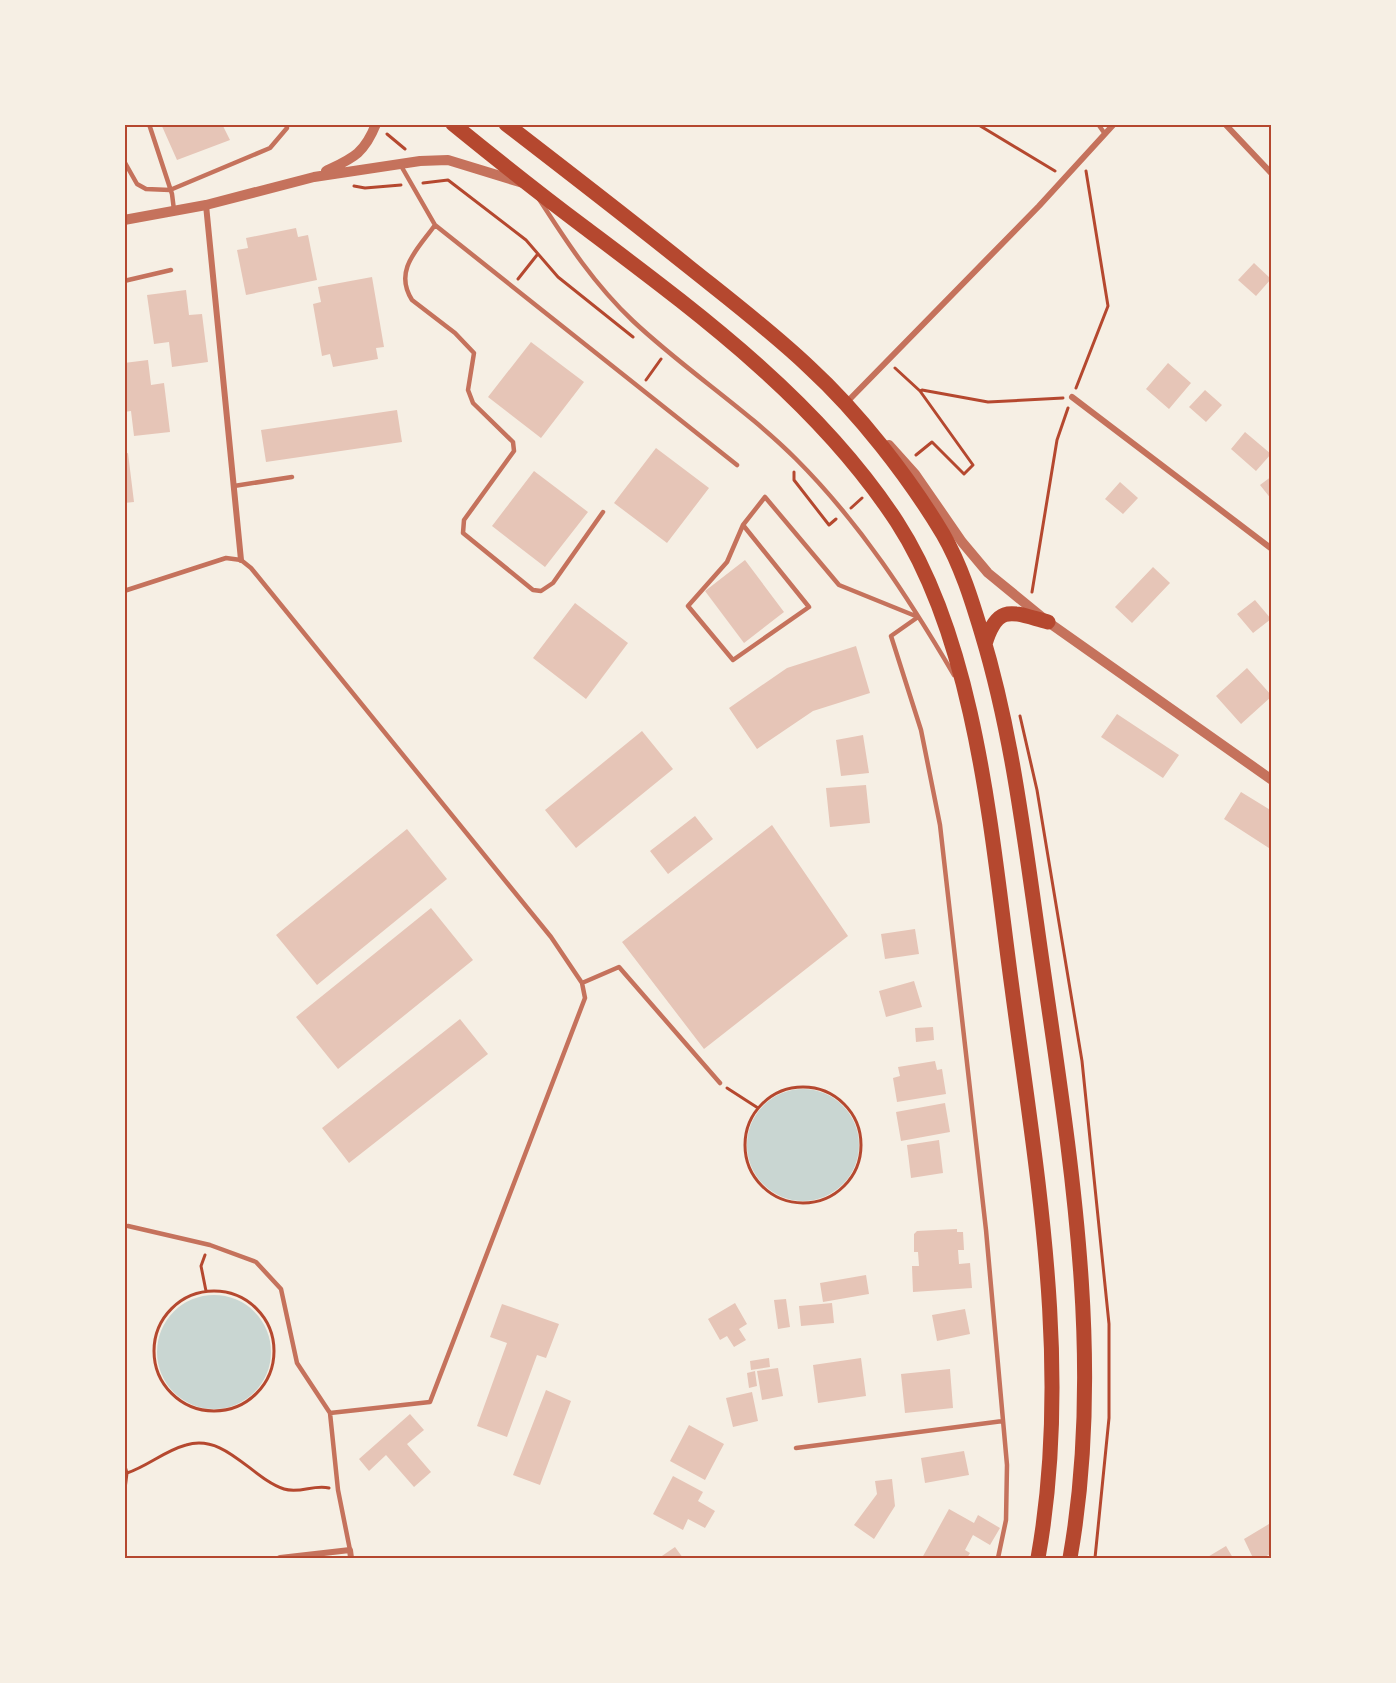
<svg xmlns="http://www.w3.org/2000/svg" width="1396" height="1683" viewBox="0 0 1396 1683" font-family="'PT Sans',sans-serif">
  <style>
    .water { fill: #c9d6d2 }
    .building { fill: #e6c5b7 }
    .lines { fill: none; stroke-linecap: round; stroke-linejoin: round }
    .path { stroke: #b5482f; stroke-width: 3 }
    .service { stroke: #c5725c; stroke-width: 4.5 }
    .minor { stroke: #c5725c; stroke-width: 6 }
    .tertiary { stroke: #c5725c; stroke-width: 10 }
    .primary { stroke: #b5482f; stroke-width: 15 }
    .neatline { fill: none; stroke: #b5482f; stroke-width: 2 }
  </style>
  <rect width="100%" height="100%" fill="#f6efe4"/>
  <path class="water" d="M747 1145a56 56 0 1 1 112 0a56 56 0 1 1-112 0Z
    M157 1352a57 57 0 1 1 114 0a57 57 0 1 1-114 0Z"/>
  <path class="building" d="M 161,124 L 222,124 L 230,140 L 177,160 Z
    M 296,228 L 298,237 L 308,235 L 317,280 L 246,295 L 237,250 L 248,248 L 246,238 Z
    M 1254,263 L 1271,279 L 1256,296 L 1238,280 Z
    M 372,277 L 384,347 L 376,348 L 378,359 L 333,367 L 330,354 L 322,356 L 313,304 L 321,302 L 318,287 Z
    M 186,290 L 189,315 L 202,314 L 208,362 L 172,367 L 169,342 L 154,344 L 147,295 Z
    M 531,342 L 584,382 L 541,438 L 488,397 Z
    M 148,360 L 151,385 L 164,383 L 170,432 L 134,436 L 131,411 L 124,412 L 124,363 Z
    M 1168,363 L 1191,383 L 1169,409 L 1146,389 Z
    M 1205,390 L 1222,405 L 1206,422 L 1189,407 Z
    M 397,410 L 402,442 L 266,462 L 261,430 Z
    M 1245,432 L 1271,454 L 1256,471 L 1231,449 Z
    M 656,448 L 709,488 L 667,543 L 614,503 Z
    M 128,453 L 134,502 L 124,503 L 124,454 Z
    M 534,471 L 588,512 L 545,567 L 492,526 Z
    M 1272,476 L 1272,500 L 1260,485 Z
    M 1120,482 L 1138,498 L 1123,514 L 1105,499 Z
    M 745,560 L 784,612 L 744,643 L 705,591 Z
    M 1153,567 L 1170,583 L 1132,623 L 1115,607 Z
    M 1255,600 L 1271,619 L 1253,633 L 1237,614 Z
    M 575,603 L 628,643 L 586,699 L 533,658 Z
    M 856,646 L 870,693 L 813,711 L 757,749 L 729,708 L 787,668 Z
    M 1247,668 L 1272,696 L 1241,724 L 1216,696 Z
    M 1117,714 L 1179,755 L 1163,778 L 1101,737 Z
    M 642,731 L 673,769 L 576,848 L 545,810 Z
    M 863,735 L 869,773 L 841,776 L 836,740 Z
    M 866,785 L 870,823 L 830,827 L 826,788 Z
    M 1241,792 L 1272,811 L 1272,850 L 1224,819 Z
    M 695,816 L 713,839 L 668,874 L 650,851 Z
    M 772,825 L 848,936 L 704,1049 L 622,942 Z
    M 407,829 L 447,879 L 317,985 L 276,935 Z
    M 431,908 L 473,960 L 338,1069 L 296,1017 Z
    M 915,929 L 919,954 L 885,959 L 881,934 Z
    M 914,981 L 922,1007 L 886,1017 L 879,991 Z
    M 460,1019 L 488,1054 L 349,1163 L 322,1128 Z
    M 933,1027 L 934,1040 L 916,1042 L 915,1028 Z
    M 935,1061 L 937,1070 L 942,1069 L 946,1094 L 897,1102 L 893,1078 L 900,1076 L 898,1067 Z
    M 945,1103 L 950,1132 L 901,1141 L 896,1112 Z
    M 939,1140 L 943,1173 L 911,1178 L 907,1145 Z
    M 957,1229 L 957,1232 L 963,1232 L 964,1250 L 958,1250 L 959,1264 L 970,1263 L 972,1288 L 913,1292 L 912,1266 L 919,1266 L 918,1252 L 914,1252 L 914,1234 L 917,1231 Z
    M 866,1275 L 869,1294 L 823,1302 L 820,1283 Z
    M 786,1299 L 790,1327 L 778,1329 L 774,1300 Z
    M 735,1303 L 747,1324 L 739,1329 L 746,1340 L 734,1347 L 727,1336 L 720,1340 L 708,1319 Z
    M 832,1303 L 834,1323 L 801,1326 L 799,1306 Z
    M 502,1304 L 559,1324 L 546,1358 L 537,1355 L 507,1437 L 477,1426 L 507,1343 L 490,1337 Z
    M 965,1309 L 970,1334 L 937,1341 L 932,1315 Z
    M 769,1358 L 770,1367 L 751,1370 L 750,1361 Z
    M 861,1358 L 866,1396 L 818,1403 L 813,1365 Z
    M 778,1368 L 783,1396 L 762,1400 L 757,1371 Z
    M 950,1369 L 953,1408 L 905,1413 L 901,1374 Z
    M 755,1371 L 757,1386 L 749,1388 L 747,1373 Z
    M 546,1390 L 571,1401 L 540,1485 L 513,1475 Z
    M 752,1392 L 758,1421 L 733,1427 L 726,1398 Z
    M 410,1414 L 424,1430 L 407,1444 L 431,1472 L 414,1487 L 386,1455 L 369,1471 L 359,1459 Z
    M 689,1425 L 724,1444 L 705,1480 L 670,1461 Z
    M 964,1451 L 969,1475 L 925,1483 L 921,1458 Z
    M 673,1476 L 703,1492 L 698,1501 L 715,1511 L 705,1528 L 688,1519 L 683,1530 L 653,1514 Z
    M 892,1479 L 895,1506 L 874,1539 L 854,1525 L 877,1494 L 875,1481 Z
    M 949,1509 L 974,1523 L 978,1515 L 1000,1528 L 990,1545 L 973,1535 L 965,1550 L 970,1553 L 967,1558 L 922,1558 Z
    M 1269,1524 L 1272,1553 L 1263,1558 L 1253,1558 L 1244,1539 Z
    M 1226,1546 L 1233,1558 L 1206,1558 Z
    M 675,1547 L 683,1558 L 659,1558 Z"/>
  <g class="lines">
    <path class="path" d="M 977,124 L 1055,171
      M 387,134 L 405,149
      M 423,183 L 448,180 L 526,240 L 558,277 L 633,337
      M 354,186 L 365,188 L 401,185
      M 518,279 L 537,255
      M 895,368 L 920,391
      M 646,380 L 661,359
      M 1076,388 L 1108,306 L 1086,171
      M 916,455 L 932,442 L 964,474 L 973,465 L 920,391 L 922,390 L 988,402 L 1063,398
      M 794,472 L 794,480 L 829,525 L 836,519
      M 851,508 L 862,498
      M 1032,592 L 1057,440 L 1068,408
      M 1020,716 L 1037,790 L 1082,1061 L 1109,1324 L 1109,1418 L 1095,1558
      M745 1145a58 58 0 1 1 116 0a58 58 0 1 1-116 0Z
      M 727,1088 L 758,1108
      M 205,1255 L 201,1266 L 206,1291
      M154 1351a60 60 0 1 1 120 0a60 60 0 1 1-120 0Z
      M 124,1463 L 127,1473 L 124,1497
      M 127,1473 C 148,1466 164,1451 186,1445 C 225,1433 251,1478 284,1489 C 300,1494 314,1484 329,1488"/>
    <path class="service" d="M 149,124 L 172,194 L 174,210
      M 1098,124 L 1105,134
      M 124,161 L 137,184 L 146,189 L 170,190 L 270,148 L 287,128 L 286,124
      M 400,164 L 435,225 L 737,465
      M 539,199 C 568,244 594,284 633,321 C 685,370 746,409 796,459 C 860,523 908,597 954,675
      M 435,225 C 418,249 393,270 412,300 L 455,333 L 474,353 L 468,390 L 473,403 L 513,442 L 514,451 L 464,520 L 463,533 L 533,590 L 541,591 L 553,583 L 603,512
      M 124,281 L 171,270
      M 234,486 L 292,477
      M 743,525 L 727,562 L 688,606 L 733,660 L 809,607 L 743,525 L 765,497 L 839,585 L 918,617
      M 124,591 L 226,558 L 241,560 L 251,568 L 551,937 L 582,983 L 585,998 L 430,1402 L 330,1413
      M 918,617 L 891,636 L 921,730 L 940,825 L 986,1230 L 1007,1465 L 1006,1520 L 998,1558
      M 582,983 L 619,967 L 720,1083
      M 128,1226 L 210,1245 L 256,1262 L 281,1289 L 297,1363 L 330,1413 L 338,1490 L 350,1550
      M 796,1448 L 1003,1421"/>
    <path class="minor" d="M 1225,124 L 1272,174
      M 206,205 L 241,560
      M 1072,397 L 1272,549
      M 846,403 L 1039,206 L 1114,124
      M 280,1558 L 350,1550 L 351,1558"/>
    <path class="tertiary" d="M 326,171 C 353,158 364,154 376,124
      M 124,220 L 206,205 L 314,177 L 420,161 L 448,160 L 523,183
      M 889,445 L 915,474 L 962,542 L 988,573 L 1048,622 L 1272,780"/>
    <path class="primary" d="M 453,124 C 496,159 540,194 584,227 C 698,313 818,401 897,522 C 978,647 992,842 1012,988 C 1037,1177 1072,1368 1038,1558
      M 506,124 C 567,171 628,218 689,267 C 729,299 771,331 809,367 C 859,413 908,476 943,534 C 961,565 972,601 982,634 C 1011,730 1023,828 1037,926 C 1066,1134 1107,1349 1070,1558
      M 985,644 C 998,602 1013,613 1048,622"/>
  </g>
  <rect width="1396" height="1683" fill="none" stroke="#f6efe4" stroke-width="252"/>
  <rect x="126" y="126" width="1144" height="1431" class="neatline"/>
</svg>
